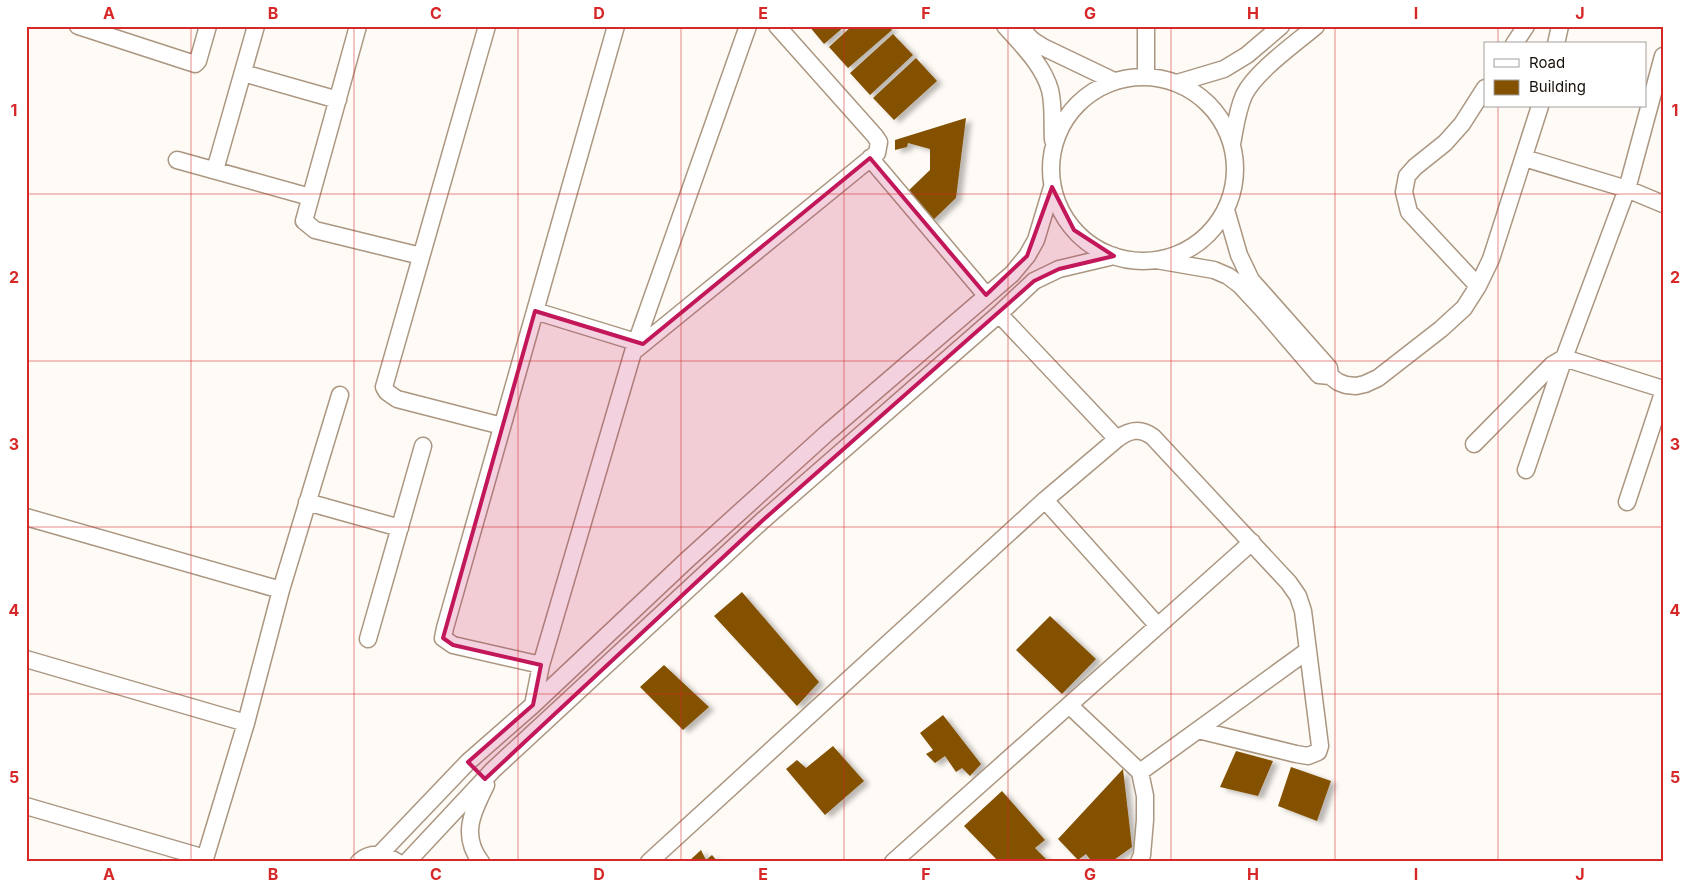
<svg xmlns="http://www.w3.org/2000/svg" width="1689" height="888" viewBox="0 0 1689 888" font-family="Inter,sans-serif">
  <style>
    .building { fill: #845100; filter: url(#shadow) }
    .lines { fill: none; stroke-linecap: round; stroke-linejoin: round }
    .minor-casing { stroke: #aa9681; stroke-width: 19 }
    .minor { stroke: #fff; stroke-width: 16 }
    .marked { fill: #c2185b; fill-opacity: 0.2; stroke: #c2185b; stroke-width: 4; stroke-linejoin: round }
    .grid { fill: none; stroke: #d62828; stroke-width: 1; stroke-opacity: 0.55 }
    .neatline { fill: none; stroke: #d62828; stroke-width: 2 }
    .grid-label { font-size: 16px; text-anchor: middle; font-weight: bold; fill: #d62828 }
  </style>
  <defs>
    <filter id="shadow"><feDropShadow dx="5.5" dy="3" stdDeviation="2.5" flood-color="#0004"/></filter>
  </defs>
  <rect width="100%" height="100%" fill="#fefaf5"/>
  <path class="building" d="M 809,26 L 845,26 L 824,44 Z
    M 852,26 L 889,26 L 892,30 L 848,68 L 829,47 Z
    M 893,34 L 913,55 L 870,95 L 850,73 Z
    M 916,58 L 937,81 L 894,120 L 873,98 Z
    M 966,118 L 956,198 L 931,222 L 905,194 L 930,170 L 930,149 L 908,143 L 907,147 L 895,150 L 895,140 Z
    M 742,592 L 819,682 L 797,706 L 714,616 Z
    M 1050,616 L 1096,659 L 1062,694 L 1016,650 Z
    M 664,665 L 709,707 L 683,730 L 640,687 Z
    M 943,715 L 981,764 L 970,776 L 962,768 L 956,772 L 945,756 L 935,763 L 926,754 L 933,750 L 920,733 Z
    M 833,746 L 864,781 L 825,815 L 786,769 L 797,760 L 806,768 Z
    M 1236,751 L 1273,761 L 1258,796 L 1220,787 Z
    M 1291,767 L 1331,781 L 1317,821 L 1278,806 Z
    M 1123,769 L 1132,847 L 1111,862 L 1092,862 L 1086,854 L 1078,860 L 1058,839 Z
    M 1002,791 L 1045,840 L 1035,848 L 1049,862 L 999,862 L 964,826 Z
    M 701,850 L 706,860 L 712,855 L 718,862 L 688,862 Z"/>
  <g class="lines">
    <g class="minor-casing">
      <path id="minor" d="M 78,26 L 195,64 L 198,61 L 208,26
        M 358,26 L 304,221 L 315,230 L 421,256
        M 487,26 L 384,387 L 387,392 L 397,399 L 502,426
        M 1005,26 C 1022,45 1043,65 1050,90 C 1054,106 1052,124 1053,140
        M 1019,26 L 1032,40 L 1043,47 L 1114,81
        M 1514,44 L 1526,26
        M 1556,44 L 1560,26
        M 243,73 L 338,100
        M 1146,77 L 1146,26
        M1051 169a92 92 0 1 1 184 0a92 92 0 1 1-184 0Z
        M 1177,83 L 1224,69 L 1247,55 L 1281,26
        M 1232,144 C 1235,128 1237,111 1244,95 C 1256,71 1295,44 1316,26
        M 870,158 L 986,295
        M 1524,158 L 1627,189 L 1663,204
        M 177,160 L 310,197
        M 215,170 L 256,26
        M 1226,210 L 1239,255 L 1251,280 L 1329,368 L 1330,376
        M 1156,260 L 1214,270 L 1228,276 L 1240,285 L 1265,312 L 1319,375 L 1330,376 L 1338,382 L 1346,385 L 1356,386 L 1365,384 L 1378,378 L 1441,329 L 1464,308 L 1478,286 L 1491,259 L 1540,106
        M 1478,286 L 1409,212 L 1404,192 L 1407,176 L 1415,167 L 1445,143 L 1462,124 L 1485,88
        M 535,311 L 636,342
        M 999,314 L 1117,439
        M 633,352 L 877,153 L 879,142 L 875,136 L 777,26
        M 1474,444 L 1552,365 L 1564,358 L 1627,189 L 1663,56
        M 1526,470 L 1564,358 L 1663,389
        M 1045,500 L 1158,626
        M 307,502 L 400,528
        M 1627,502 L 1663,393
        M 26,517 L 281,590
        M 368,639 L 423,446
        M 26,659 L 246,723
        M 541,665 L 453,645 L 443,638 L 445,628 L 616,26
        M 533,705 L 541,665 L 633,352 L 748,26
        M 1069,705 L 1140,772 L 1145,796 L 1145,820 L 1142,855 L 1139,862
        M 1140,772 L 1307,651
        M 26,806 L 205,858
        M 380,854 L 468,762 L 533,705 L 687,560 L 826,434 L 1012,274 L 1027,256 L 1036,240 L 1052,187
        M 204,862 L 246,723 L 281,590 L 340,395
        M 359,862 C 371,851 385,854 397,862
        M 407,862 L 493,770 L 762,521 L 999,314 L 1034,281 L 1059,269 L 1114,256
        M 481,862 C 460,835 473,811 486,785
        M 649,862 L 1045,500 L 1117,439 C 1129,430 1140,427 1153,437 L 1289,583 L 1298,596 L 1303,611 L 1320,746 L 1318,752 L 1308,756 L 1296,754 L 1198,730
        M 893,862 L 1252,542"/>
    </g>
    <use href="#minor" class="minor"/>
  </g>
  <path class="marked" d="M 870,158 L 986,295 L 1027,256 L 1052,187 L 1074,230 L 1114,256 L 1059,269 L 1034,281 L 762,521 L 485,779 L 468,762 L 533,705 L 541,665 L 453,645 L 443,638 L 535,311 L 643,344 Z"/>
  <path class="grid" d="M 191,26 L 191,862M 354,26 L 354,862M 518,26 L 518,862M 681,26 L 681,862M 844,26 L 844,862M 1008,26 L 1008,862M 1171,26 L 1171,862M 1335,26 L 1335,862M 1498,26 L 1498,44M 1498,106 L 1498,862M 26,194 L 1663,194M 26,361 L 1663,361M 26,527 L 1663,527M 26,694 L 1663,694"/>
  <rect width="1689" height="888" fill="none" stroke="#ffffff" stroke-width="55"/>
  <rect x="1484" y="42" width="162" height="65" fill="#ffffff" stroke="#a3a09d"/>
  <rect x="1494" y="59" width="25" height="8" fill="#ffffff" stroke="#a3a09d"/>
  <text x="1529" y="68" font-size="15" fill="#181109">Road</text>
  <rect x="1494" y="80" width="25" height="15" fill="#845100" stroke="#a3a09d"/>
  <text x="1529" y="92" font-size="15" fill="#181109">Building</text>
  <rect x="28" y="28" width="1634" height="832" class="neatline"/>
  <g class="grid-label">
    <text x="109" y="19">A</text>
    <text x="273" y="19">B</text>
    <text x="436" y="19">C</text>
    <text x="599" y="19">D</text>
    <text x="763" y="19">E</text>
    <text x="926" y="19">F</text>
    <text x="1090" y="19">G</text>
    <text x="1253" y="19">H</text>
    <text x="1416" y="19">I</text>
    <text x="1580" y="19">J</text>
    <text x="14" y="116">1</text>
    <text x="1675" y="116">1</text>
    <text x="14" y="283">2</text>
    <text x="1675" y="283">2</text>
    <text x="14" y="450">3</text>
    <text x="1675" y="450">3</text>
    <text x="14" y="616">4</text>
    <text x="1675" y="616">4</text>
    <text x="14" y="783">5</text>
    <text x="1675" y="783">5</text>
    <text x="109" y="880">A</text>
    <text x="273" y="880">B</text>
    <text x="436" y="880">C</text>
    <text x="599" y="880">D</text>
    <text x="763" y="880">E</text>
    <text x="926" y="880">F</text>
    <text x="1090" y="880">G</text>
    <text x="1253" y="880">H</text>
    <text x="1416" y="880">I</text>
    <text x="1580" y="880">J</text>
  </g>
</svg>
